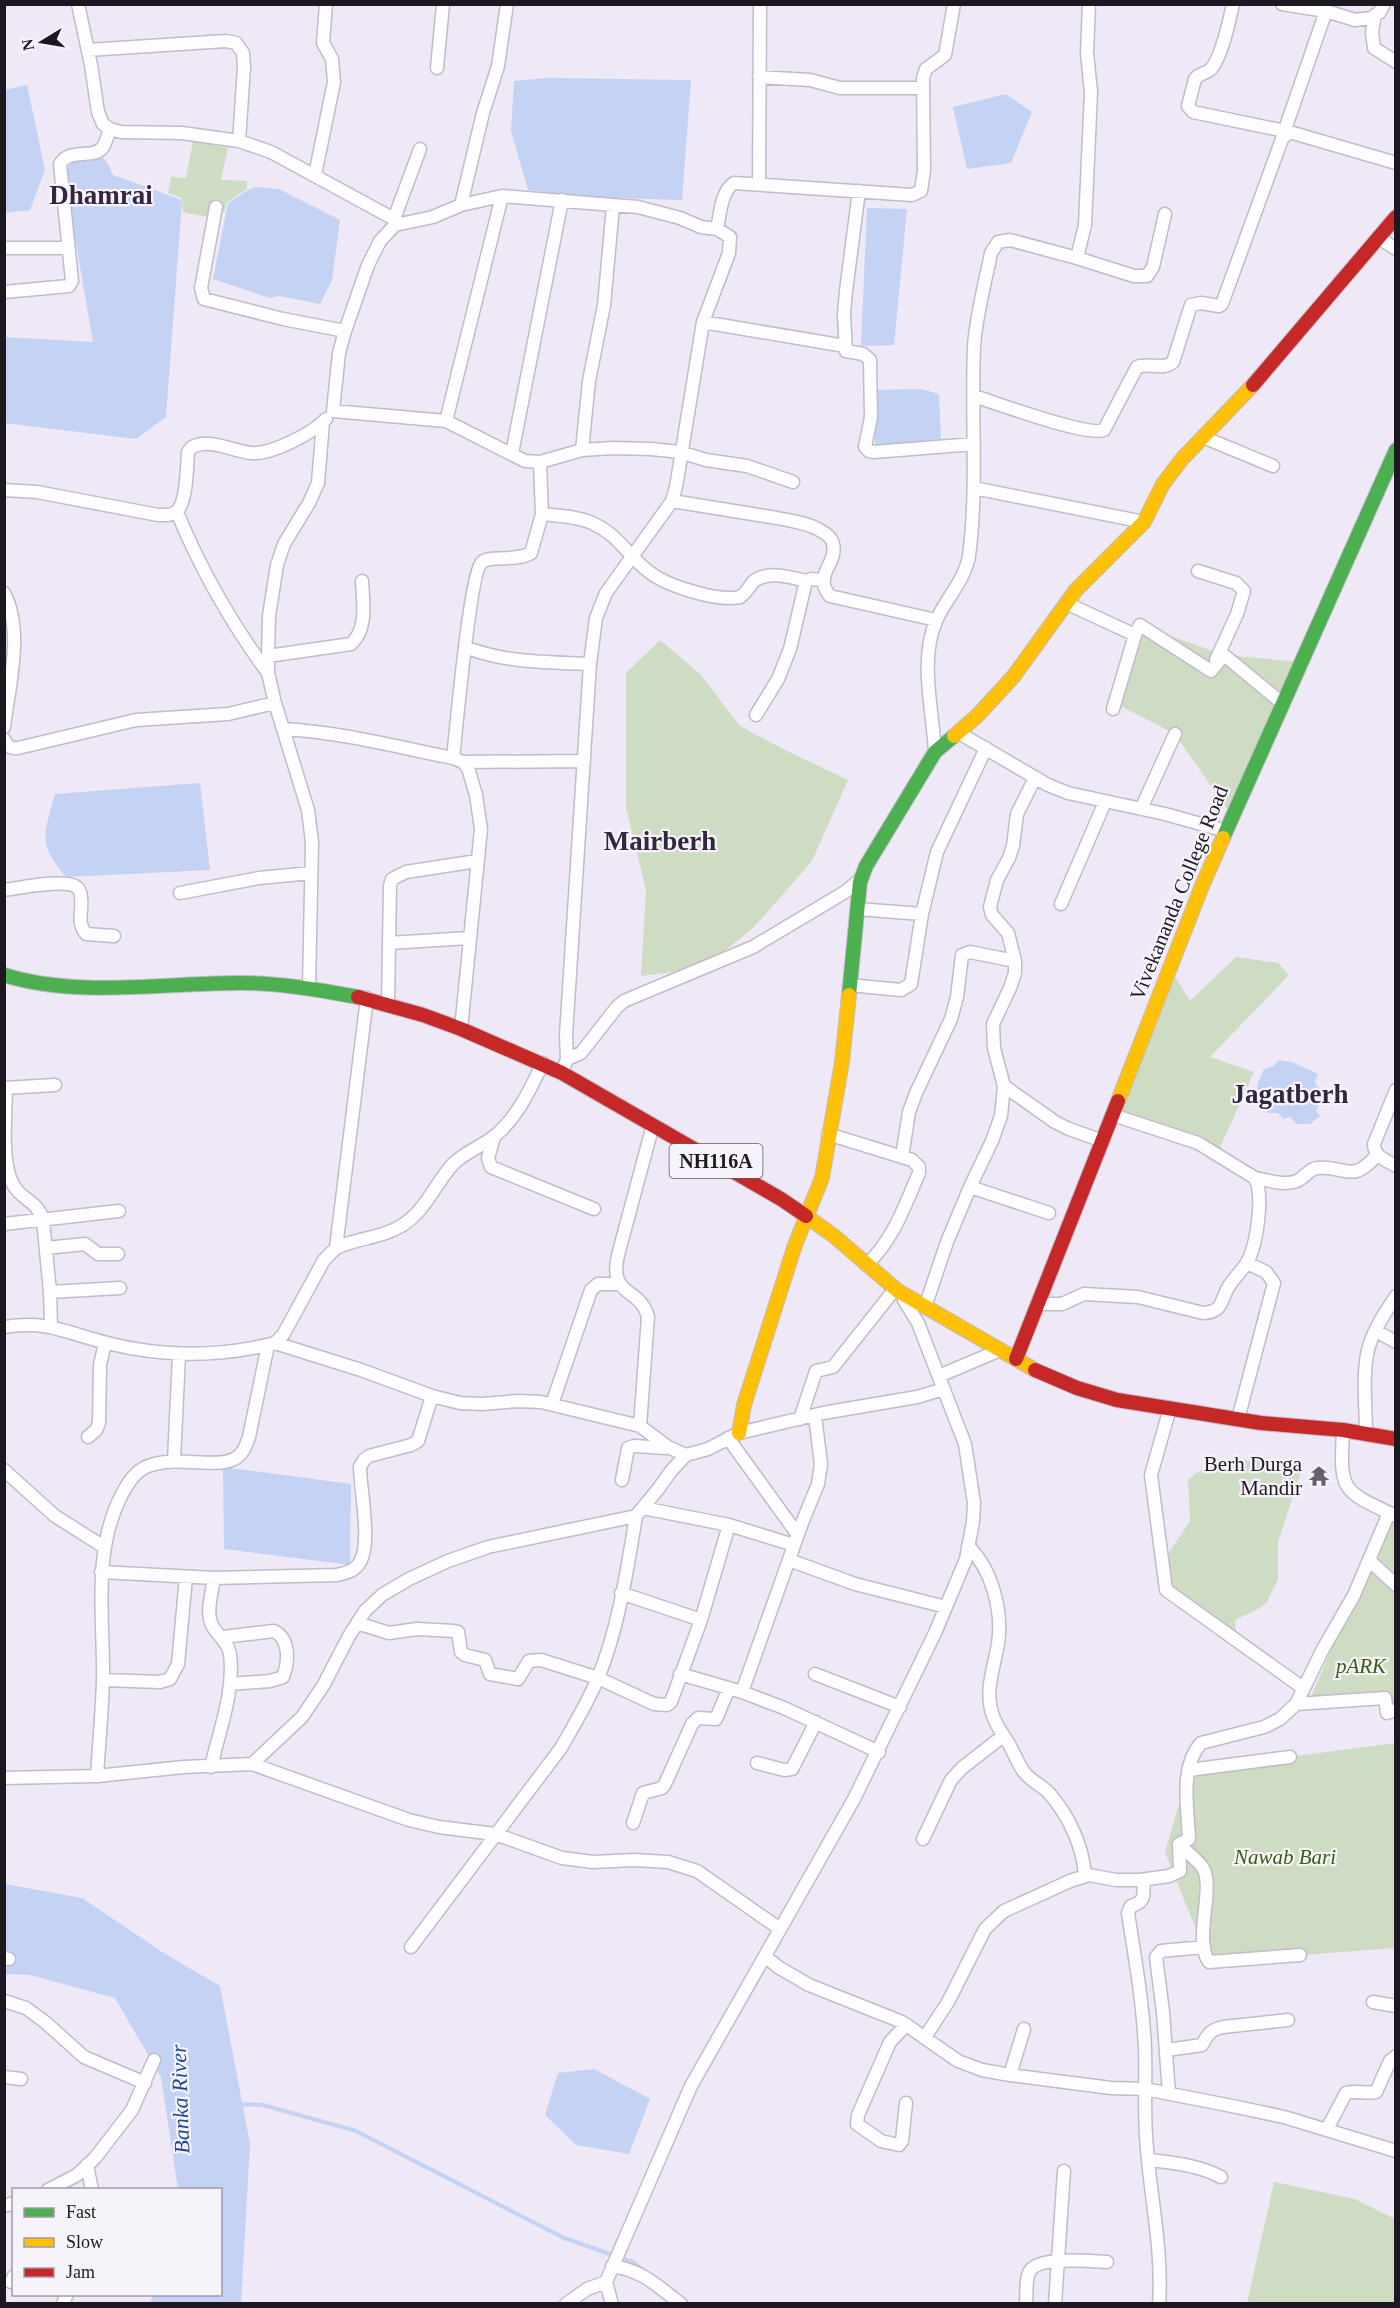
<svg xmlns="http://www.w3.org/2000/svg" width="1400" height="2308" viewBox="0 0 1400 2308" font-family="Georgia,serif">
  <style>
    .green { fill: #cddcc2 }
    .water { fill: #c4d2f4 }
    .lines { fill: none; stroke-linecap: round; stroke-linejoin: round }
    .stream { stroke: #c4d2f4; stroke-width: 4 }
    .street-casing { stroke: #c2bbc8; stroke-width: 15 }
    .fast-casing { stroke: #c2bbc8; stroke-width: 16 }
    .slow-casing { stroke: #c2bbc8; stroke-width: 16 }
    .jam-casing { stroke: #c2bbc8; stroke-width: 16 }
    .street { stroke: #fdfcfe; stroke-width: 12 }
    .fast { stroke: #4caf50; stroke-width: 14 }
    .slow { stroke: #ffc107; stroke-width: 14 }
    .jam { stroke: #c62828; stroke-width: 14 }
    .labels { text-anchor: middle; dominant-baseline: central; stroke-width: 4.5; stroke-linejoin: round; paint-order: stroke }
    .shield { fill: #f7f3fa; stroke: #5e5963; stroke-width: 1.5 }
    .shield-label { font-size: 20px; font-weight: bold; fill: #1d1722 }
    .street-label { font-size: 21px; fill: #1d1722; stroke: #f7f3fa }
    .poi-label { font-size: 21px; fill: #1d1722; stroke: #f7f3fa; text-anchor: end }
    .park-label { font-size: 21px; font-style: italic; fill: #395d0f; stroke: #f7f3fa }
    .water-label { font-size: 22px; font-style: italic; fill: #1d4797; stroke: #f7f3fa }
    .district-label { font-size: 27px; font-weight: bold; fill: #33263f; stroke: #f7f3fa }
  </style>
  <rect width="100%" height="100%" fill="#efe8f6"/>
  <path class="green" d="M 193,141 L 228,148 L 221,180 L 247,181 L 247,189 L 227,202 L 224,212 L 211,218 L 183,212 L 182,198 L 168,193 L 171,177 L 186,178 Z
    M 1140,625 L 1224,655 L 1302,662 L 1232,816 L 1175,734 L 1117,704 Z
    M 660,640 L 700,674 L 740,726 L 783,749 L 848,780 L 812,861 L 754,927 L 704,968 L 641,976 L 646,890 L 626,808 L 626,673 Z
    M 1236,957 L 1278,963 L 1289,975 L 1210,1057 L 1254,1072 L 1218,1152 L 1116,1114 L 1170,968 L 1190,1001 Z
    M 1218,1459 L 1304,1463 L 1278,1542 L 1278,1579 L 1267,1602 L 1258,1609 L 1235,1620 L 1236,1633 L 1171,1588 L 1166,1557 L 1190,1521 L 1188,1479 Z
    M 1395,1504 L 1395,1706 L 1311,1697 L 1389,1513 Z
    M 1395,1743 L 1395,1948 L 1209,1962 L 1165,1852 L 1189,1770 Z
    M 1274,2182 L 1355,2199 L 1395,2219 L 1395,2303 L 1247,2303 Z"/>
  <path class="water" d="M 547,78 L 691,80 L 682,200 L 584,197 L 528,190 L 511,131 L 514,81 Z
    M 27,85 L 45,170 L 30,210 L 5,213 L 5,90 Z
    M 1006,94 L 1032,112 L 1011,163 L 967,169 L 953,107 Z
    M 98,154 L 107,162 L 113,175 L 182,200 L 166,417 L 136,439 L 5,423 L 4,337 L 93,342 L 65,179 C 68,157 80,158 98,154 Z
    M 256,187 L 279,189 L 340,220 L 332,280 L 320,304 L 279,296 L 270,298 L 213,279 L 228,203 L 248,190 Z
    M 867,208 L 907,209 L 894,345 L 861,346 Z
    M 921,389 L 939,394 L 941,439 L 875,447 L 873,390 Z
    M 200,783 L 210,870 L 66,877 C 37,842 44,835 55,794 Z
    M 1278,1060 L 1292,1062 L 1318,1074 L 1315,1081 L 1316,1085 L 1324,1092 L 1323,1099 L 1316,1110 L 1320,1116 L 1310,1124 L 1296,1124 L 1291,1117 L 1283,1119 L 1278,1113 L 1267,1113 L 1256,1104 C 1254,1091 1259,1080 1264,1069 L 1274,1066 Z
    M 223,1467 L 351,1484 L 350,1565 L 224,1549 Z
    M 5,1884 L 82,1898 L 162,1952 L 220,1986 L 250,2144 L 241,2303 L 150,2303 L 153,2295 L 220,2294 L 220,2190 L 178,2189 L 161,2077 L 115,1998 L 30,1975 L 5,1974 Z
    M 594,2069 L 650,2099 L 629,2154 L 576,2145 L 545,2115 L 558,2073 Z"/>
  <g class="lines">
    <path class="stream" d="M 238,2104 L 263,2105 L 356,2131 L 564,2238 L 633,2262 L 644,2271"/>
    <g class="street-casing">
      <path id="street" d="M 78,4 L 91,65 L 98,112 L 103,124 L 110,129 L 121,132 L 182,133 L 239,141 L 271,152 L 394,219 L 395,225
        M 507,4 L 498,66 L 483,113 L 461,205 L 433,217 L 395,225 L 380,241 L 368,265 L 345,331 L 339,353 L 333,411 L 446,421 L 525,461 L 540,462 L 582,450 L 613,448 L 651,449 L 680,452 L 706,460 L 747,466 L 793,482
        M 1233,4 C 1229,22 1222,56 1211,69 C 1206,74 1199,73 1195,79 L 1188,106 L 1193,112 L 1285,131
        M 1282,4 L 1326,11 L 1355,20 L 1371,18 L 1379,13 L 1384,4
        M 1375,15 L 1372,32 L 1374,48 L 1396,62
        M 88,50 L 226,41 L 236,43 L 243,53 L 244,67 L 239,141
        M 437,68 L 443,4
        M 759,77 L 810,80 L 840,88 L 921,88
        M 1282,138 L 1326,11
        M 315,175 L 334,82 L 332,59 L 323,43 L 326,4
        M 759,184 L 760,4
        M 859,191 L 846,291 L 844,314 L 846,351 L 863,354 L 870,360 L 871,417 L 865,447 L 869,451 L 874,452 L 974,444
        M 461,205 L 502,196
        M 216,207 L 201,288 L 204,299 L 283,319 L 345,331
        M 394,219 L 420,149
        M 717,229 C 720,215 721,191 734,183 L 912,195 L 921,191 L 924,170 L 923,78 L 926,69 L 945,55 L 954,4
        M 1379,238 L 1396,249
        M 4,248 L 67,248
        M 1077,258 L 1134,276 L 1147,276 L 1153,267 L 1165,214
        M 4,292 L 69,286 L 72,281 L 60,164 C 70,147 94,160 103,147 C 106,142 108,134 110,129
        M 703,322 L 845,346
        M 974,396 C 996,403 1088,437 1104,430 L 1137,367 C 1149,362 1163,371 1173,362 L 1191,305 L 1201,303 L 1219,306 L 1222,304 L 1282,139 L 1288,133 L 1293,133 L 1396,163
        M 446,421 L 502,196 L 638,207 L 680,218 L 701,227 L 717,229 L 730,237 L 729,253 L 703,322 L 676,487 L 672,501 L 606,593 L 596,618 L 590,664 L 566,1035 L 567,1059 L 562,1073
        M 1203,437 L 1273,466
        M 582,450 L 589,381 L 604,305 L 613,206
        M 512,453 L 562,200
        M 974,488 L 1144,522
        M 4,490 L 37,492 L 158,515 C 164,515 171,516 176,512 C 187,504 187,465 188,452 L 192,447 C 211,438 232,451 251,453 C 271,455 313,433 326,419
        M 672,501 C 707,507 742,512 777,518 C 791,521 809,523 821,531 C 827,534 832,538 833,544 C 838,564 812,575 830,596 L 936,620
        M 177,512 C 200,568 232,624 268,673
        M 542,514 C 558,516 577,516 592,523 C 619,535 627,555 648,571 C 666,586 718,602 740,597 C 746,593 749,587 753,582 C 767,570 790,577 806,581
        M 1198,571 L 1236,583 L 1244,591 L 1237,614 L 1216,660
        M 4,593 C 24,630 9,686 4,727
        M 1066,603 L 1135,635 L 1140,625 L 1211,671 L 1224,655 L 1282,703
        M 465,647 C 505,663 547,662 590,664
        M 268,656 L 351,644 C 368,629 363,602 362,581
        M 1113,709 L 1135,635
        M 756,715 L 778,679 L 790,649 L 806,581 L 811,579 L 824,580
        M 283,729 C 341,732 396,747 453,758 L 463,762 L 468,768 L 476,795 L 481,829 L 461,1029
        M 959,733 L 1048,785 L 1068,793 L 1165,814 L 1226,831
        M 4,739 C 7,746 11,749 18,748 L 136,720 L 228,714 L 275,703
        M 935,752 C 933,711 919,660 936,621 C 945,600 965,580 969,556 C 978,487 971,417 974,347 C 976,315 985,284 991,253 L 998,242 L 1010,240 L 1077,258 L 1085,225 L 1091,92 L 1087,53 L 1089,4
        M 453,758 C 456,732 470,572 482,562 C 491,555 516,562 531,553 L 542,514 L 540,462
        M 463,762 L 584,761
        M 1141,809 L 1175,734
        M 4,890 C 20,888 62,879 75,886 C 79,888 81,893 81,898 C 83,911 76,922 86,934 L 114,936
        M 180,893 L 259,878 L 311,873
        M 1061,904 L 1105,802
        M 857,909 L 922,914
        M 389,943 L 469,938
        M 849,985 L 901,990 L 911,984 L 922,914 L 937,852 L 986,748
        M 309,987 L 312,842 L 308,810 L 275,703 L 268,673 L 268,656 L 269,616 L 277,565 L 284,544 L 309,503 L 318,483 L 323,422
        M 388,1004 L 390,886 L 392,879 L 406,872 L 477,861
        M 567,1059 L 581,1053 L 617,1007 L 624,1001 L 753,947 L 845,892 L 862,878
        M 1004,1086 L 1055,1122 L 1069,1129 L 1103,1141
        M 4,1088 L 55,1085
        M 6,1088 C 6,1114 0,1164 14,1186 C 23,1201 37,1200 43,1220 L 50,1292 L 51,1326
        M 1396,1090 L 1374,1144 C 1374,1157 1386,1160 1396,1166
        M 653,1125 L 618,1255 C 608,1298 641,1287 648,1317 L 640,1426 L 668,1447 L 686,1455
        M 828,1134 L 912,1160 L 919,1167 L 919,1173 C 905,1205 893,1241 866,1265
        M 494,1137 L 488,1158 L 491,1167 L 594,1209
        M 902,1157 L 909,1112 L 916,1093 L 951,1019 L 957,997 L 962,955 L 970,952 L 1015,961
        M 1255,1178 C 1267,1180 1284,1186 1297,1181 C 1304,1178 1309,1169 1317,1168 C 1346,1165 1351,1185 1377,1155
        M 970,1187 L 1049,1213
        M 4,1224 L 119,1211
        M 46,1248 L 85,1244 L 98,1254 L 118,1254
        M 336,1248 C 357,1238 382,1238 401,1226 C 426,1211 435,1183 454,1163 C 467,1151 483,1146 496,1135 C 519,1115 530,1089 543,1063
        M 50,1292 L 120,1288
        M 1040,1304 L 1062,1304 L 1084,1294 L 1138,1297 L 1203,1313 C 1224,1312 1220,1300 1229,1286 C 1234,1278 1241,1272 1246,1264 C 1257,1247 1264,1195 1255,1178 L 1198,1143 L 1113,1115
        M 925,1307 L 947,1242 L 970,1187 L 992,1141 L 1001,1116 L 1004,1086 L 994,1048 L 993,1024 L 1010,988 L 1015,973 L 1015,961 L 1008,933 L 992,915 L 990,907 L 997,880 L 1009,858 L 1013,846 L 1017,814 L 1035,778
        M 4,1327 C 49,1320 66,1333 107,1343 C 162,1357 220,1357 275,1343 L 283,1335 L 324,1260 L 336,1248 L 367,998
        M 1376,1331 L 1396,1342
        M 275,1343 L 361,1370 L 432,1396 L 460,1403 L 482,1404 L 518,1401 L 541,1402 L 640,1426
        M 939,1376 L 1000,1350
        M 552,1404 L 591,1290 L 598,1284 L 619,1284
        M 1170,1408 L 1151,1475 L 1166,1590 L 1303,1688
        M 800,1419 L 816,1371 L 833,1367 L 895,1289
        M 1238,1419 L 1274,1283 L 1266,1272 L 1247,1263
        M 1343,1430 C 1340,1491 1340,1490 1396,1516
        M 1366,1434 C 1366,1407 1362,1376 1368,1350 C 1373,1330 1385,1313 1396,1296
        M 88,1437 L 96,1430 L 99,1423 L 100,1365 L 105,1343
        M 728,1438 L 798,1535
        M 174,1460 L 179,1355
        M 4,1470 L 55,1516 L 104,1547
        M 622,1480 L 628,1448 L 634,1446 L 665,1448
        M 643,1508 L 729,1525 L 794,1545
        M 968,1546 C 992,1569 1003,1611 998,1644 C 994,1668 984,1691 993,1716 C 997,1727 1003,1735 1009,1744 C 1014,1753 1018,1764 1024,1772 C 1031,1781 1041,1785 1049,1793 C 1069,1816 1083,1846 1085,1876
        M 789,1560 L 855,1584 L 946,1607
        M 1370,1561 L 1396,1585
        M 101,1572 L 214,1578 L 337,1575 C 344,1573 353,1572 358,1565 C 373,1547 360,1491 360,1467 L 364,1460 L 369,1456 L 411,1445 L 418,1441 L 432,1396
        M 621,1593 L 701,1620
        M 357,1623 L 389,1633 L 417,1629 L 454,1631 L 458,1632 L 461,1652 L 465,1655 L 485,1660 L 490,1674 L 518,1679 L 529,1661 L 541,1660 L 598,1678 L 654,1704 L 667,1705 L 671,1702 L 701,1620 L 729,1525
        M 223,1637 L 274,1631 C 290,1639 289,1661 283,1677 L 270,1681 L 230,1684
        M 680,1674 L 742,1692 L 784,1708 L 879,1752
        M 815,1674 L 900,1707
        M 103,1680 L 160,1682 L 170,1679 L 178,1664 L 186,1577
        M 742,1692 L 802,1523 L 818,1484 L 821,1464 L 815,1416
        M 1296,1704 L 1385,1698 L 1387,1713 L 1396,1710
        M 757,1763 L 784,1770 L 792,1769 L 816,1722
        M 252,1764 L 302,1717 L 323,1686 L 349,1636 L 365,1611 L 382,1595 L 409,1579 L 448,1561 L 488,1547 L 636,1516 L 659,1488 L 671,1471 L 686,1455 L 708,1449 L 739,1433 L 823,1413 L 917,1397 L 944,1389
        M 211,1767 C 219,1731 235,1691 230,1654 C 228,1642 219,1637 213,1627 C 205,1614 212,1593 214,1578
        M 1189,1770 L 1290,1757
        M 97,1776 C 99,1744 102,1712 103,1680 C 104,1617 92,1554 121,1496 C 128,1483 135,1471 148,1466 C 175,1455 215,1469 234,1459 C 243,1455 246,1445 249,1437 L 268,1345
        M 4,1778 L 97,1776 L 184,1767 L 252,1764 L 409,1820 L 439,1827 L 495,1834 L 562,1858 L 593,1862 L 634,1860 L 668,1862 L 697,1871 L 780,1929
        M 633,1823 L 643,1793 L 662,1788 L 665,1784 L 692,1724 L 698,1718 L 716,1719 L 729,1688
        M 923,1839 L 951,1780 L 962,1768 L 1003,1736
        M 1179,1844 C 1186,1852 1198,1860 1203,1868 C 1215,1889 1193,1940 1209,1962 L 1300,1955
        M 1143,1880 C 1144,1894 1146,1902 1131,1906 L 1128,1913 C 1135,1958 1143,2003 1145,2049 C 1146,2078 1144,2107 1146,2135 C 1149,2192 1163,2247 1159,2304
        M 411,1947 L 561,1748 C 574,1725 588,1702 598,1678 C 619,1627 627,1570 636,1516
        M 765,1956 L 778,1967 L 809,1985 L 902,2022 L 958,2061 L 982,2070 L 1010,2075 L 1111,2088 L 1145,2089 L 1232,2106 L 1284,2117 L 1396,2151
        M 4,1958 L 9,1959
        M 4,2001 L 26,2008 L 45,2022 L 84,2057 L 145,2083
        M 1373,2002 L 1396,2006
        M 925,2037 L 948,2002 L 985,1929 L 1004,1911 L 1070,1881 L 1089,1875 L 1116,1880 L 1140,1880 L 1169,1876 L 1180,1871 L 1179,1844 L 1189,1839 C 1188,1809 1179,1768 1201,1743 L 1264,1727 L 1280,1719 L 1296,1704 L 1323,1649 L 1354,1595 L 1389,1513
        M 1167,2050 L 1202,2045 C 1208,2034 1210,2030 1223,2027 L 1288,2020
        M 1010,2075 L 1024,2029
        M 4,2077 L 21,2079
        M 1169,2094 L 1163,2012 L 1156,1957 L 1161,1951 L 1204,1947
        M 906,2103 L 902,2141 L 899,2145 L 881,2141 L 857,2124 L 858,2115 L 890,2042 L 906,2025
        M 1327,2129 L 1346,2093 C 1356,2090 1366,2094 1376,2092 L 1390,2061 L 1396,2056
        M 1149,2160 C 1175,2163 1198,2165 1221,2177
        M 87,2165 L 92,2190
        M 48,2190 L 77,2175 L 95,2158 L 132,2110 L 154,2060
        M 4,2206 L 14,2203
        M 612,2266 C 644,2271 656,2285 681,2304
        M 11,2282 L 14,2276
        M 63,2304 L 67,2294
        M 566,2304 L 587,2289 L 606,2282
        M 612,2304 L 606,2282 L 691,2086 L 854,1799 L 935,1633 L 966,1559 L 973,1522 L 974,1503 L 965,1444 L 918,1323 L 904,1300
        M 1026,2304 C 1027,2294 1025,2279 1030,2271 C 1038,2256 1091,2261 1107,2262
        M 1055,2304 L 1064,2171"/>
    </g>
    <g class="fast-casing">
      <path id="fast" d="M 1223,838 L 1396,450
        M 4,975 C 78,998 163,983 240,983 C 281,983 319,990 358,997
        M 849,995 L 860,882 L 866,866 L 935,752 L 954,736"/>
    </g>
    <g class="slow-casing">
      <path id="slow" d="M 954,736 L 977,716 L 1013,677 L 1076,590 L 1144,522 L 1163,484 L 1182,459 L 1253,385
        M 1118,1101 L 1202,886 L 1223,838
        M 806,1216 L 834,1236 L 898,1291 L 1035,1370
        M 739,1433 L 744,1405 L 795,1245 L 822,1178 L 842,1062 L 849,995"/>
    </g>
    <g class="jam-casing">
      <path id="jam" d="M 1253,385 L 1396,217
        M 358,997 L 423,1015 L 461,1029 L 562,1073 L 781,1199 L 806,1216
        M 1016,1359 L 1118,1101
        M 1035,1370 L 1077,1388 L 1117,1400 L 1261,1423 L 1343,1430 L 1396,1439"/>
    </g>
    <use href="#street" class="street"/>
    <use href="#fast" class="fast"/>
    <use href="#slow" class="slow"/>
    <use href="#jam" class="jam"/>
  </g>
  <defs>
    <g id="temple-bare" transform="scale(1.62)"><path d="M0-6L5-2H3V0L6.5 2.5H4V6H1.5V3h-3V6H-4V2.5H-6.5L-3 0V-2H-5Z" fill="#66606c" stroke="#f7f3fa" stroke-width="2.5" paint-order="stroke"/></g>
  </defs>
  <g fill-rule="evenodd">
    <use href="#temple-bare" x="1319" y="1476"/>
  </g>
  <g class="labels">
    <rect class="shield" x="669.5" y="1144" width="93" height="34" rx="4.5"/>
    <g class="shield-label">
      <text x="716" y="1161">NH116A</text>
    </g>
    <g class="street-label">
      <text transform="translate(1179 893) rotate(-68)">Vivekananda College Road</text>
    </g>
    <g class="poi-label">
      <text x="1302" y="1464">Berh Durga<tspan x="1302" dy="24">Mandir</tspan></text>
    </g>
    <g class="park-label">
      <text x="1361" y="1666">pARK</text>
      <text x="1285" y="1857">Nawab Bari</text>
    </g>
    <g class="water-label">
      <text transform="translate(180 2099) rotate(-92)">Banka River</text>
    </g>
    <g class="district-label">
      <text x="101" y="195">Dhamrai</text>
      <text x="660" y="841">Mairberh</text>
      <text x="1290" y="1094">Jagatberh</text>
    </g>
  </g>
  <rect width="1400" height="2308" fill="none" stroke="#1d1722" stroke-width="12"/>
  <rect x="12" y="2188" width="210" height="108" fill="#f7f3fa" stroke="#a09ba4" stroke-width="1.5"/>
  <rect x="24" y="2208" width="30" height="9" fill="#4caf50" stroke="#a09ba4" stroke-width="1.5"/>
  <text x="66" y="2218" font-size="18" fill="#1d1722">Fast</text>
  <rect x="24" y="2238" width="30" height="9" fill="#ffc107" stroke="#a09ba4" stroke-width="1.5"/>
  <text x="66" y="2248" font-size="18" fill="#1d1722">Slow</text>
  <rect x="24" y="2268" width="30" height="9" fill="#c62828" stroke="#a09ba4" stroke-width="1.5"/>
  <text x="66" y="2278" font-size="18" fill="#1d1722">Jam</text>
  <g transform="translate(42 42) rotate(259)" stroke="#f7f3fa" stroke-width="4.5" paint-order="stroke">
  <path d="M0-4.5L10 22L0 15L-10 22Z" fill="#1d1722"/>
  <text y="-9" font-size="16" font-weight="bold" text-anchor="middle" fill="#1d1722">N</text>
  </g>
</svg>
